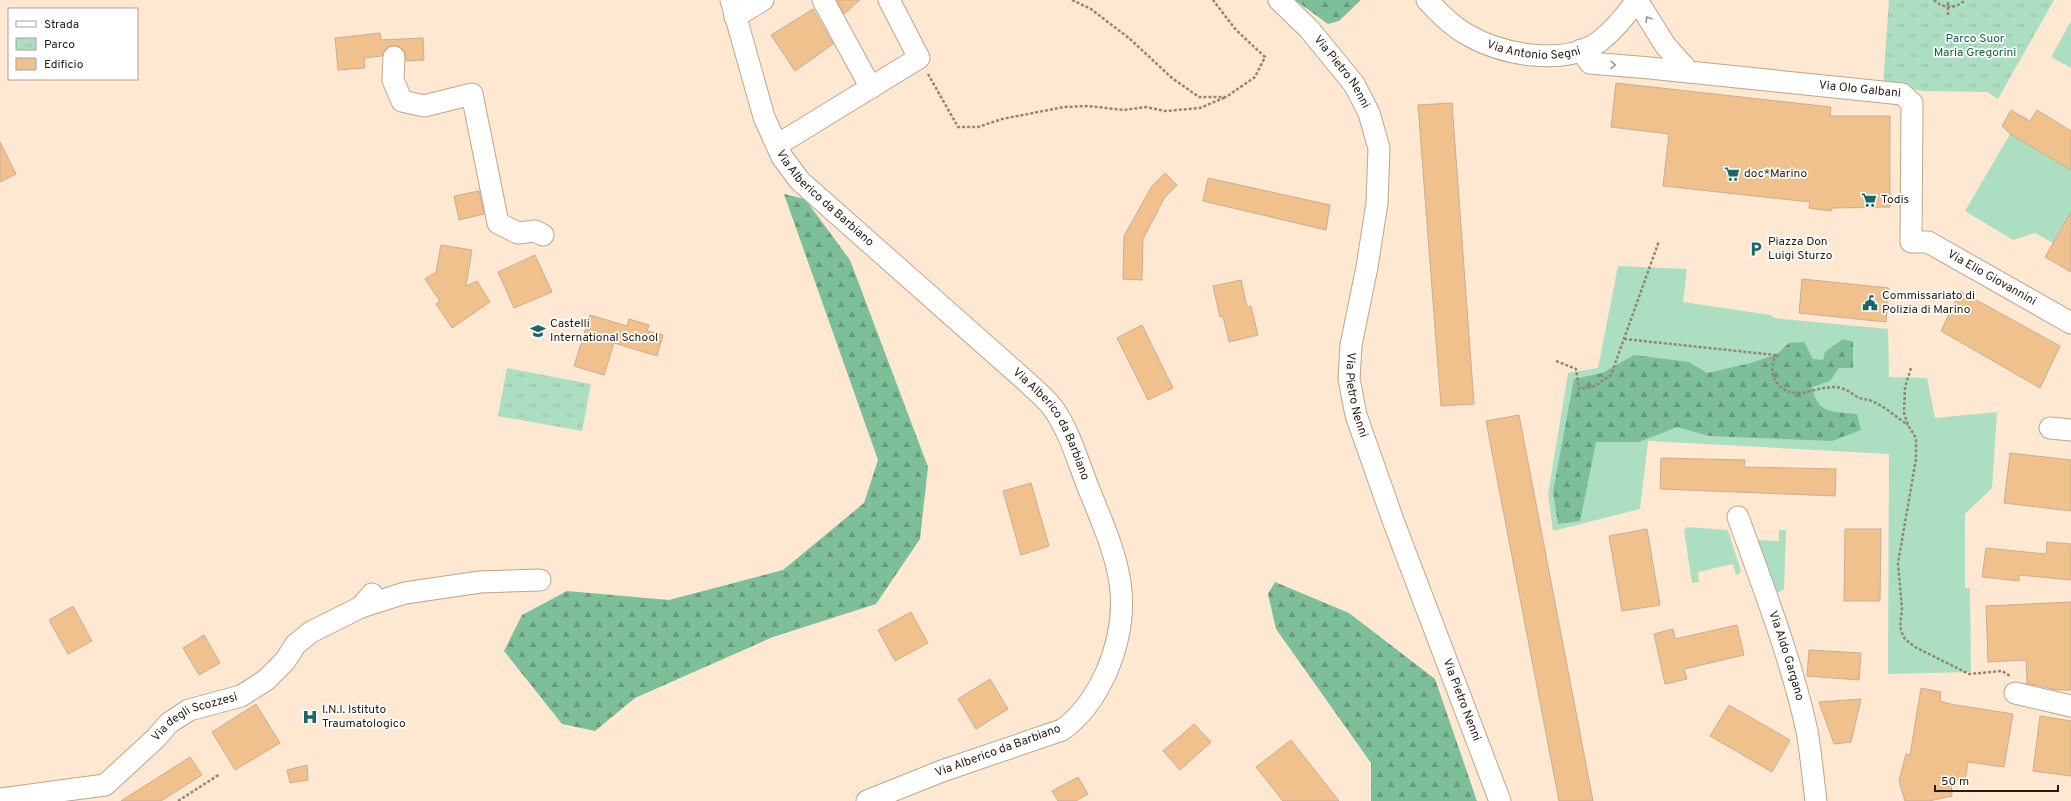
<svg xmlns="http://www.w3.org/2000/svg" width="2071" height="801" viewBox="0 0 2071 801" font-family="Overpass,sans-serif">
  <style>
    .green { fill: #acdfc1 }
    .forest { fill: url(#forest-firs) }
    .park { fill: url(#park-tufts) }
    .building { fill: #f0c08d; stroke: #c8ae94 }
    .lines { fill: none; stroke-linecap: round; stroke-linejoin: round }
    .minor-casing { stroke: #bea58a; stroke-width: 23 }
    .path { stroke: #958575; stroke-width: 2.5; stroke-dasharray: 3 2; stroke-linecap: butt }
    .minor { stroke: #fff; stroke-width: 21 }
    .oneway { stroke: #9d9894 }
    .labels { text-anchor: middle; dominant-baseline: central; stroke-width: 3.5; stroke-linejoin: round; paint-order: stroke }
    .park-label { font-size: 12px; fill: #12613e; stroke: #fff }
    .street-label { font-size: 12px; fill: #251b11; stroke: #fff }
    .poi-label { font-size: 12px; fill: #251b11; stroke: #fff; text-anchor: start }
  </style>
  <defs>
    <pattern id="forest-firs" width="22" height="20" patternUnits="userSpaceOnUse"><rect width="22" height="20" fill="#7dbf99"/><path d="M5 1l3.5 6h-7zM16 11l3.5 6h-7z" fill="#669a7b"/></pattern>
    <pattern id="park-tufts" width="24" height="20" patternUnits="userSpaceOnUse"><rect width="24" height="20" fill="#acdfc1"/><path d="M3 7l-1-3M5 7V3M7 7l1-3M15 17l-1-3M17 17v-4M19 17l1-3" fill="none" stroke="#94bfa5"/></pattern>
  </defs>
  <rect width="100%" height="100%" fill="#fee8d2"/>
  <path class="green" d="M 2071,21 L 2071,68 L 2051,57 Z
    M 2010,134 L 2071,170 L 2071,231 L 2063,226 L 2053,243 L 2035,233 L 2013,240 L 1965,211 Z
    M 1618,266 L 1687,269 L 1683,302 L 1771,315 L 1774,318 L 1888,329 L 1889,377 L 1927,378 L 1935,418 L 1997,412 L 1992,488 L 1965,514 L 1965,588 L 1970,588 L 1971,672 L 1888,674 L 1889,454 L 1648,441 L 1640,509 L 1553,531 L 1548,494 L 1568,373 L 1598,368 Z
    M 1687,527 L 1727,530 L 1729,533 L 1741,571 L 1740,573 L 1736,575 L 1733,564 L 1698,572 L 1699,582 L 1692,583 L 1684,530 Z
    M 1779,530 L 1786,530 L 1784,589 L 1779,592 L 1774,591 L 1756,540 L 1779,541 Z"/>
  <path class="forest" d="M 1295,0 L 1361,0 L 1339,21 L 1328,24 Z
    M 784,194 L 805,199 L 850,260 L 928,467 L 920,539 L 876,604 L 773,637 L 635,698 L 595,731 L 562,724 L 504,651 L 522,615 L 567,591 L 669,600 L 783,570 L 864,503 L 878,460 Z
    M 1843,339 L 1853,342 L 1853,368 L 1839,368 L 1830,381 L 1812,387 C 1818,415 1832,411 1857,414 L 1861,430 L 1832,441 L 1709,436 L 1677,427 L 1639,442 L 1596,442 L 1580,521 L 1558,524 L 1553,492 L 1574,379 L 1602,373 L 1634,355 L 1689,362 L 1707,373 L 1751,363 L 1777,354 L 1789,343 L 1804,342 L 1813,359 L 1823,360 L 1825,352 Z
    M 1275,582 L 1349,613 L 1435,679 L 1477,801 L 1371,801 L 1371,763 L 1276,629 L 1268,594 Z"/>
  <path class="park" d="M 1889,0 L 2054,0 L 1998,99 L 1987,92 L 1924,91 L 1883,85 Z
    M 507,368 L 591,384 L 582,431 L 498,416 Z"/>
  <path class="building" d="M 837,0 L 860,0 L 844,14 Z
    M 813,9 L 833,44 L 795,71 L 771,35 Z
    M 380,33 L 381,40 L 423,38 L 424,60 L 406,61 L 404,51 L 400,47 L 394,45 L 388,47 L 382,56 L 364,58 L 365,68 L 338,70 L 335,38 Z
    M 1616,83 L 1831,107 L 1830,116 L 1890,116 L 1890,207 L 1832,208 L 1831,211 L 1809,208 L 1810,202 L 1663,186 L 1669,134 L 1611,127 Z
    M 1452,103 L 1474,404 L 1441,406 L 1418,105 Z
    M 2011,110 L 2030,121 L 2037,110 L 2071,131 L 2071,170 L 2010,134 L 2002,126 Z
    M 0,142 L 16,174 L 0,182 Z
    M 1165,173 L 1177,185 L 1165,197 L 1143,239 L 1142,280 L 1123,279 L 1124,236 L 1152,186 Z
    M 1208,178 L 1330,205 L 1326,230 L 1203,201 Z
    M 479,191 L 484,214 L 459,220 L 454,196 Z
    M 2071,212 L 2071,272 L 2045,257 Z
    M 441,245 L 472,250 L 466,286 L 477,281 L 490,302 L 452,328 L 436,304 L 440,301 L 425,279 L 436,272 Z
    M 535,255 L 552,292 L 514,308 L 498,272 Z
    M 1802,279 L 1889,288 L 1886,322 L 1799,313 Z
    M 1241,280 L 1247,307 L 1251,306 L 1258,335 L 1229,342 L 1223,316 L 1220,317 L 1213,286 Z
    M 1960,291 L 2060,346 L 2040,388 L 1941,331 Z
    M 590,315 L 627,326 L 629,319 L 649,325 L 647,331 L 663,335 L 657,356 L 614,343 L 604,375 L 574,366 Z
    M 1142,325 L 1173,388 L 1148,400 L 1117,338 Z
    M 1519,415 L 1593,801 L 1559,801 L 1486,421 Z
    M 2010,453 L 2071,460 L 2071,511 L 2004,503 Z
    M 1661,458 L 1745,460 L 1744,467 L 1836,469 L 1835,496 L 1660,489 Z
    M 1031,483 L 1049,546 L 1021,555 L 1003,491 Z
    M 1647,529 L 1660,605 L 1622,611 L 1609,536 Z
    M 1845,529 L 1881,529 L 1880,601 L 1844,601 Z
    M 2047,542 L 2071,544 L 2071,580 L 2019,575 L 2019,581 L 1982,577 L 1986,548 L 2046,554 Z
    M 2071,602 L 2071,690 L 2057,690 L 2027,683 L 2026,660 L 1988,662 L 1986,606 Z
    M 73,606 L 92,641 L 68,654 L 49,620 Z
    M 911,612 L 928,643 L 895,661 L 878,630 Z
    M 1737,625 L 1744,655 L 1684,669 L 1687,679 L 1665,684 L 1654,634 L 1673,629 L 1675,639 Z
    M 204,635 L 220,663 L 199,675 L 183,648 Z
    M 1809,650 L 1861,653 L 1859,680 L 1807,676 Z
    M 990,679 L 1008,709 L 976,729 L 958,699 Z
    M 1921,688 L 1941,692 L 1940,701 L 1950,704 L 2013,714 L 2004,767 L 1968,762 L 1965,781 L 1951,779 L 1952,796 L 1929,801 L 1905,801 L 1899,781 L 1906,754 L 1910,755 Z
    M 1861,699 L 1851,742 L 1834,744 L 1819,702 Z
    M 256,704 L 280,743 L 235,770 L 212,732 Z
    M 1729,705 L 1790,740 L 1772,772 L 1710,736 Z
    M 2040,716 L 2071,721 L 2071,776 L 2033,771 Z
    M 1194,724 L 1211,742 L 1180,770 L 1163,751 Z
    M 1291,740 L 1339,801 L 1283,801 L 1256,767 Z
    M 190,757 L 202,775 L 161,801 L 121,801 Z
    M 307,765 L 308,780 L 290,783 L 287,770 Z
    M 1078,777 L 1088,794 L 1076,801 L 1058,801 L 1052,791 Z"/>
  <g class="lines">
    <g class="minor-casing">
      <g id="minor">
        <path id="s1" d="M 731,0 L 764,117 L 782,157 L 800,181 L 1027,382 C 1036,391 1048,400 1055,411 C 1071,435 1079,465 1090,492 C 1117,558 1137,602 1106,673 C 1096,695 1083,715 1062,730 L 942,771 L 867,801"/>
        <path d="M 823,0 L 871,88"/>
        <path id="s2" d="M 1279,0 L 1309,29 L 1354,84 L 1369,113 L 1379,148 L 1377,203 L 1367,267 L 1351,345 L 1349,379 L 1356,415 L 1394,523 L 1500,801"/>
        <path id="s3" d="M 1427,0 C 1438,12 1452,26 1466,34 C 1502,55 1564,67 1600,41 C 1614,30 1627,14 1637,0"/>
        <path d="M 1637,0 L 1665,45 L 1689,72"/>
        <path d="M 735,17 L 763,0"/>
        <path id="s4" d="M 1581,50 L 1590,63 L 1650,68 L 1902,94 L 1912,103 L 1911,242 L 1928,242 L 2071,323"/>
        <path d="M 394,57 L 393,80 L 402,101 L 424,106 L 472,94 L 498,223 L 518,233 L 535,231 L 543,235"/>
        <path d="M 777,145 L 919,58 L 889,0"/>
        <path d="M 2050,428 L 2071,430"/>
        <path id="s5" d="M 1738,517 C 1763,587 1791,658 1807,731 C 1811,754 1813,778 1816,801"/>
        <path d="M 361,607 L 405,593 L 480,582 L 540,580"/>
        <path d="M 2015,693 L 2071,706"/>
        <path id="s6" d="M 0,799 L 105,785 L 156,738 L 169,723 L 189,710 L 241,696 L 266,680 L 285,661 L 296,644 L 311,632 L 361,607 L 372,594"/>
      </g>
    </g>
    <path class="path" d="M 1072,0 L 1091,9 L 1130,39 L 1172,78 L 1199,97 L 1226,97 L 1255,77 L 1265,57 L 1236,30 L 1213,0
      M 1934,0 C 1943,9 1956,9 1965,0
      M 1948,15 L 1948,0
      M 928,74 L 958,127 L 978,127 L 1002,119 L 1064,107 L 1088,106 L 1124,110 L 1146,107 L 1165,111 L 1200,108 L 1226,97
      M 1624,339 L 1775,355 C 1772,365 1770,376 1778,384 C 1796,406 1821,380 1844,389 C 1850,391 1854,396 1860,398 C 1864,400 1868,399 1872,401 C 1884,406 1896,417 1908,425
      M 1556,361 L 1576,369 L 1579,389 L 1595,386 L 1611,375 L 1659,241
      M 1911,368 L 1905,387 L 1904,413 L 1908,425 L 1916,438 L 1916,459 L 1898,563 L 1902,609 L 1900,626 L 1902,633 L 1905,639 L 1915,647 L 1969,674 L 2002,671 L 2010,676
      M 178,801 L 220,774"/>
    <use href="#minor" class="minor"/>
  </g>
  <defs><path id="oneway-chevron" d="M-2-3.5L2.5 0L-2 3.5" fill="none" stroke-width="1.6" stroke-linecap="round" stroke-linejoin="round"/></defs>
  <g class="oneway">
    <use href="#oneway-chevron" transform="translate(1648 19) rotate(-122)"/>
    <use href="#oneway-chevron" transform="translate(1613 65) rotate(4)"/>
  </g>
  <defs>
    <g id="supermarket-bare" transform="scale(1.2)"><path d="M-6-5.5h2.5l.6 2H6L4.5 2H-2.5L-4.4-4H-6ZM-1.5 3.2a1.3 1.3 0 1 0 .1 0ZM3 3.2a1.3 1.3 0 1 0 .1 0Z" fill="#196769" stroke="#fff" stroke-width="2.5" paint-order="stroke"/></g>
    <g id="parking-bare" transform="scale(1.2)"><path d="M-3.5-5.5H1a3.5 3.5 0 0 1 0 7H-1V5.5H-3.5ZM-1-3.4V-.6H.8a1.4 1.4 0 0 0 0-2.8Z" fill="#196769" stroke="#fff" stroke-width="2.5" paint-order="stroke"/></g>
    <g id="civic-bare" transform="scale(1.2)"><path d="M-.6-6.5H3V-4.5H.6V-3L4-1V1h2V6H-6V1h2V-1L-.6-3ZM-1.2 2.5V6h2.4V2.5Z" fill="#196769" stroke="#fff" stroke-width="2.5" paint-order="stroke"/></g>
    <g id="school-bare" transform="scale(1.2)"><path d="M0-5L7-2L0 1L-7-2ZM-4 1L0 2.5L4 1V4Q0 6-4 4Z" fill="#196769" stroke="#fff" stroke-width="2.5" paint-order="stroke"/></g>
    <g id="hospital-bare" transform="scale(1.2)"><path d="M-5-5h3v3.5h4V-5h3V5h-3V1.5h-4V5h-3Z" fill="#196769" stroke="#fff" stroke-width="2.5" paint-order="stroke"/></g>
  </defs>
  <g fill-rule="evenodd">
    <use href="#supermarket-bare" x="1732" y="174"/>
    <use href="#supermarket-bare" x="1869" y="200"/>
    <use href="#parking-bare" x="1756" y="249"/>
    <use href="#civic-bare" x="1870" y="303"/>
    <use href="#school-bare" x="538" y="331"/>
    <use href="#hospital-bare" x="310" y="717"/>
  </g>
  <g class="labels">
    <g class="park-label">
      <text x="1975" y="39">Parco Suor<tspan x="1975" dy="14">Maria Gregorini</tspan></text>
    </g>
    <g class="street-label">
      <text stroke="none"><textPath href="#s3" startOffset="123">Via Antonio Segni</textPath></text>
      <text stroke="none"><textPath href="#s2" startOffset="96">Via Pietro Nenni</textPath></text>
      <text stroke="none"><textPath href="#s4" startOffset="287">Via Olo Galbani</textPath></text>
      <text stroke="none"><textPath href="#s1" startOffset="225">Via Alberico da Barbiano</textPath></text>
      <text stroke="none"><textPath href="#s4" startOffset="572">Via Elio Giovannini</textPath></text>
      <text stroke="none"><textPath href="#s2" startOffset="432">Via Pietro Nenni</textPath></text>
      <text stroke="none"><textPath href="#s1" startOffset="548">Via Alberico da Barbiano</textPath></text>
      <text stroke="none"><textPath href="#s5" startOffset="147">Via Aldo Gargano</textPath></text>
      <text stroke="none"><textPath href="#s2" startOffset="756">Via Pietro Nenni</textPath></text>
      <text stroke="none"><textPath href="#s6" startOffset="221">Via degli Scozzesi</textPath></text>
      <text transform="translate(998 751) rotate(-20)">Via Alberico da Barbiano</text>
    </g>
    <g class="poi-label">
      <text x="1744" y="174">doc*Marino</text>
      <text x="1881" y="200">Todis</text>
      <text x="1768" y="242">Piazza Don<tspan x="1768" dy="14">Luigi Sturzo</tspan></text>
      <text x="1882" y="296">Commissariato di<tspan x="1882" dy="14">Polizia di Marino</tspan></text>
      <text x="550" y="324">Castelli<tspan x="550" dy="14">International School</tspan></text>
      <text x="322" y="710">I.N.I. Istituto<tspan x="322" dy="14">Traumatologico</tspan></text>
    </g>
  </g>
  <rect x="8" y="8" width="130" height="72" fill="#ffffff" stroke="#a8a4a0"/>
  <rect x="16" y="21" width="20" height="6" fill="#ffffff" stroke="#a8a4a0"/>
  <text x="44" y="28" font-size="12" fill="#251b11">Strada</text>
  <rect x="16" y="38" width="20" height="12" fill="url(#park-tufts)" stroke="#a8a4a0"/>
  <text x="44" y="48" font-size="12" fill="#251b11">Parco</text>
  <rect x="16" y="58" width="20" height="12" fill="#f0c08d" stroke="#a8a4a0"/>
  <text x="44" y="68" font-size="12" fill="#251b11">Edificio</text>
  <path d="M1935 785v6h123v-6" fill="none" stroke="#251b11" stroke-width="2"/>
  <text x="1941" y="785" font-size="12" fill="#251b11" stroke="#ffffff" stroke-width="3" paint-order="stroke">50 m</text>
</svg>
